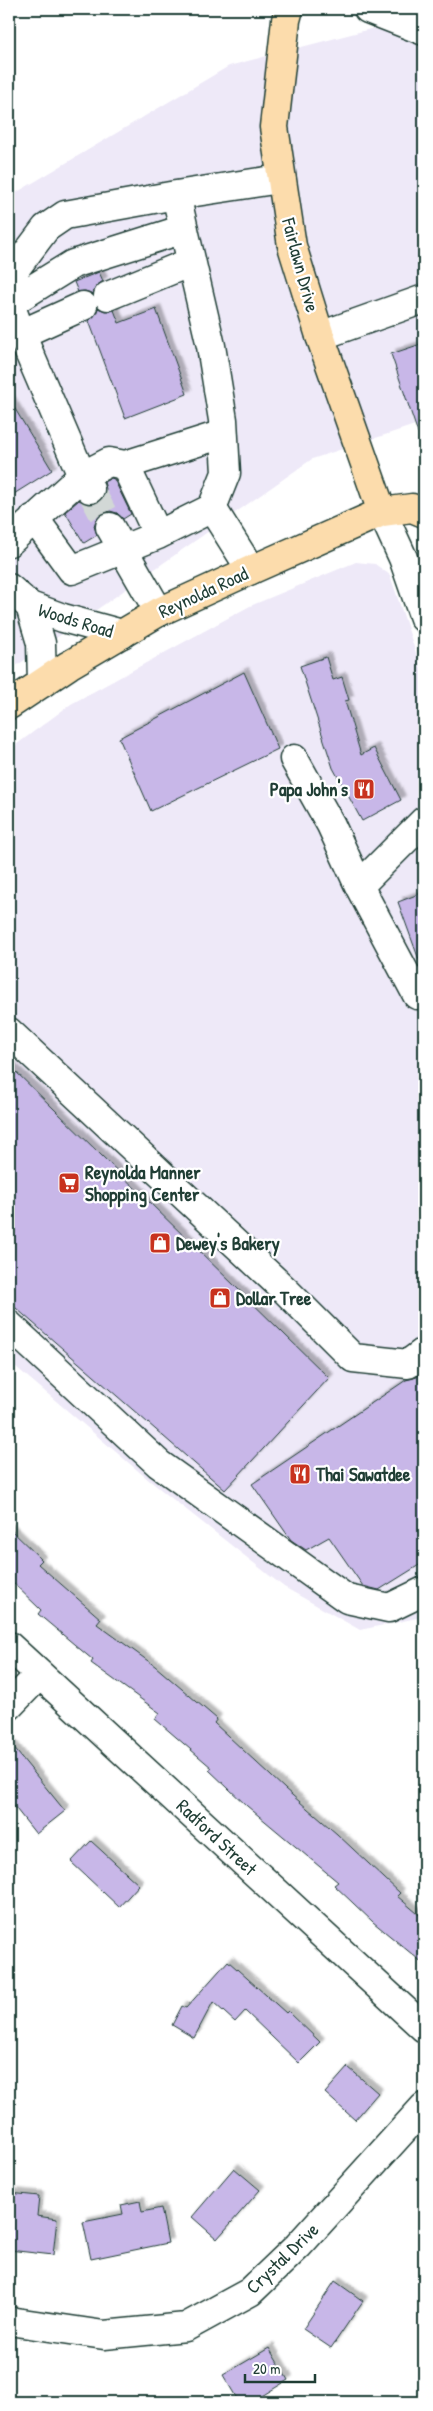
<svg xmlns="http://www.w3.org/2000/svg" width="433" height="2411" viewBox="0 0 433 2411" font-family="'Patrick Hand',sans-serif">
  <style>
    .built { fill: #eee9f8 }
    .building { fill: #c8b7e8; stroke: #1f3d34; filter: url(#shadow) }
    .lines { fill: none; stroke-linecap: round; stroke-linejoin: round }
    .minor-tunnel { stroke: #d2d8d6; stroke-width: 28; stroke-dasharray: 28 14; stroke-linecap: butt }
    .minor-casing { stroke: #1f3d34; stroke-width: 31 }
    .major-casing { stroke: #1f3d34; stroke-width: 31 }
    .minor { stroke: #fff; stroke-width: 28 }
    .major { stroke: #fcdcac; stroke-width: 28 }
    .labels { text-anchor: middle; dominant-baseline: central; stroke-width: 4.5; stroke-linejoin: round; paint-order: stroke }
    .street-label { font-size: 19px; fill: #1f3d34; stroke: #fff }
    .poi-label { font-size: 19px; font-weight: bold; fill: #1f3d34; stroke: #fff; text-anchor: start }
  </style>
  <defs>
    <filter id="shadow"><feDropShadow dx="4.5" dy="-4.5" stdDeviation="1" flood-color="#0004"/></filter>
  </defs>
  <rect width="100%" height="100%" fill="#fff"/>
  <filter id="ink" filterUnits="userSpaceOnUse"><feTurbulence type="fractalNoise" baseFrequency=".02" numOctaves="2"/><feDisplacementMap in="SourceGraphic" scale="10" xChannelSelector="R" yChannelSelector="G"/><feConvolveMatrix kernelMatrix="1 2 1 2 8 2 1 2 1" color-interpolation-filters="sRGB"/></filter>
  <g filter="url(#ink)">
    <path class="built" d="M 424,15 L 424,422 L 312,459 L 9,671 L 9,197 L 229,66 Z
      M 356,562 L 375,564 L 390,575 L 424,677 L 424,1613 L 417,1618 L 360,1630 L 284,1587 L 150,1481 L 9,1361 L 9,750 L 71,704 L 250,606 Z"/>
    <path class="building" d="M 99,272 L 103,281 L 96,286 L 93,294 L 85,291 L 78,292 L 74,282 Z
      M 98,308 L 105,311 L 114,310 L 119,323 L 156,309 L 187,394 L 125,418 L 89,321 L 95,315 Z
      M 424,343 L 424,442 L 421,442 L 391,354 Z
      M 9,399 L 52,470 L 9,497 Z
      M 111,478 L 114,479 L 131,514 L 123,519 L 117,513 L 110,511 L 102,514 L 96,520 L 94,526 L 97,535 L 84,543 L 65,512 L 79,500 L 90,505 L 99,502 L 104,496 L 106,489 L 104,482 Z
      M 326,657 L 333,680 L 342,677 L 349,700 L 345,701 L 361,755 L 374,748 L 401,800 L 362,821 L 333,768 L 300,666 Z
      M 244,672 L 278,749 L 151,811 L 119,738 Z
      M 424,892 L 424,968 L 422,968 L 398,902 Z
      M 9,1065 L 329,1378 L 225,1490 L 9,1302 Z
      M 424,1371 L 424,1562 L 379,1590 L 363,1586 L 329,1537 L 306,1550 L 291,1540 L 252,1484 L 406,1380 L 417,1377 Z
      M 9,1528 L 42,1560 L 38,1564 L 101,1619 L 97,1624 L 155,1666 L 217,1719 L 214,1723 L 285,1789 L 337,1834 L 400,1893 L 397,1896 L 424,1919 L 424,1964 L 373,1922 L 334,1885 L 338,1882 L 247,1806 L 209,1770 L 212,1768 L 155,1719 L 160,1713 L 91,1663 L 93,1660 L 38,1614 L 41,1610 L 9,1579 Z
      M 9,1742 L 65,1811 L 36,1834 L 9,1800 Z
      M 91,1841 L 139,1885 L 119,1907 L 71,1862 Z
      M 228,1961 L 286,2013 L 288,2011 L 320,2042 L 299,2063 L 245,2011 L 235,2022 L 213,2002 L 194,2038 L 172,2025 L 182,2006 L 186,2008 Z
      M 348,2067 L 378,2093 L 355,2120 L 325,2093 Z
      M 234,2168 L 260,2190 L 217,2239 L 192,2217 Z
      M 10,2193 L 39,2196 L 37,2216 L 57,2219 L 53,2255 L 9,2250 Z
      M 140,2201 L 142,2212 L 161,2208 L 168,2243 L 91,2259 L 83,2222 L 123,2214 L 121,2205 Z
      M 335,2281 L 363,2301 L 331,2348 L 303,2329 Z
      M 269,2348 L 288,2380 L 252,2402 L 239,2402 L 223,2375 Z"/>
    <g class="lines">
      <path class="minor-tunnel" d="M 90,489 L 110,527"/>
      <g class="minor-casing">
        <path id="minor" d="M 368,9 L 424,31
          M 9,277 L 46,228 L 65,215 L 176,195
          M 108,296 L 191,262
          M 9,301 L 21,334 L 82,476 L 90,489
          M 10,303 L 73,264 L 184,229
          M 21,334 L 83,306
          M 320,336 L 424,299
          M 212,508 L 226,473 L 223,420 L 211,346 L 176,195 L 280,179
          M 382,512 L 403,558 L 424,618
          M 34,518 L 72,570 L 158,535 L 212,508 L 251,570
          M 110,527 L 159,612
          M 158,535 L 125,465 L 223,434
          M 9,542 L 82,476 L 109,462 L 125,465
          M 9,588 L 30,606 L 63,618 L 122,634
          M 30,606 L 41,643 L 42,683
          M 294,759 L 331,825 L 359,886
          M 417,995 L 359,886 L 424,821
          M 9,1032 L 285,1290 L 353,1358 L 408,1364 L 424,1352
          M 9,1325 L 159,1464 L 347,1599 L 389,1608 L 424,1591
          M 9,1646 L 424,2028
          M 9,1706 L 39,1675
          M 9,2321 L 104,2335 L 186,2327 L 250,2292 L 298,2246 L 424,2107"/>
      </g>
      <g class="major-casing">
        <path id="major" d="M 289,9 L 286,20 L 274,127 L 292,246 L 320,336 L 382,512
          M 9,705 L 69,665 L 159,612 L 251,570 L 382,512 L 412,508 L 424,513"/>
      </g>
      <use href="#minor" class="minor"/>
      <use href="#major" class="major"/>
    </g>
  </g>
  <defs>
    <g id="restaurant-square" transform="scale(1.125)"><rect x="-9" y="-9" width="18" height="18" rx="4" fill="#c8321e" stroke="#fff"/><path d="M-5-6h1v4h1v-4h1v4h1v-4h1v5L-1.5 .5V6h-2V.5L-5-1ZM5-6V6H3V1.5H1.5Q1.5-4 5-6Z" fill="#fff"/></g>
    <g id="supermarket-square" transform="scale(1.125)"><rect x="-9" y="-9" width="18" height="18" rx="4" fill="#c8321e" stroke="#fff"/><path d="M-6-5.5h2.5l.6 2H6L4.5 2H-2.5L-4.4-4H-6ZM-1.5 3.2a1.3 1.3 0 1 0 .1 0ZM3 3.2a1.3 1.3 0 1 0 .1 0Z" fill="#fff"/></g>
    <g id="shop-square" transform="scale(1.125)"><rect x="-9" y="-9" width="18" height="18" rx="4" fill="#c8321e" stroke="#fff"/><path d="M-5-2.5h2.3a2.7 3.5 0 0 1 5.4 0H5L5.5 6h-11ZM-1.5-2.5h3a1.5 2.3 0 0 0-3 0Z" fill="#fff"/></g>
  </defs>
  <g fill-rule="evenodd">
    <use href="#restaurant-square" x="364" y="789"/>
    <use href="#supermarket-square" x="69" y="1183"/>
    <use href="#shop-square" x="160" y="1243"/>
    <use href="#shop-square" x="220" y="1298"/>
    <use href="#restaurant-square" x="300" y="1474"/>
  </g>
  <g class="labels">
    <g class="street-label">
      <text transform="translate(301 265) rotate(75)">Fairlawn Drive</text>
      <text transform="translate(203 592) rotate(-25)">Reynolda Road</text>
      <text transform="translate(76 620) rotate(17)">Woods Road</text>
      <text transform="translate(217 1837) rotate(43)">Radford Street</text>
      <text transform="translate(282 2258) rotate(-44)">Crystal Drive</text>
    </g>
    <g class="poi-label">
      <text x="348" y="789" text-anchor="end">Papa John's</text>
      <text x="85" y="1172">Reynolda Manner<tspan x="85" dy="22">Shopping Center</tspan></text>
      <text x="176" y="1243">Dewey's Bakery</text>
      <text x="236" y="1298">Dollar Tree</text>
      <text x="316" y="1474">Thai Sawatdee</text>
    </g>
  </g>
  <rect width="433" height="2411" fill="none" stroke="#fff" stroke-width="30"/>
  <rect x="15" y="15" width="403" height="2381" fill="none" stroke="#1f3d34" stroke-width="2" filter="url(#ink)"/>
  <path d="M245 2374v8h70v-8" fill="none" stroke="#1f3d34" stroke-width="2.5"/>
  <text x="253" y="2374" font-size="15" fill="#1f3d34" stroke="#ffffff" stroke-width="4" paint-order="stroke">20 m</text>
</svg>
